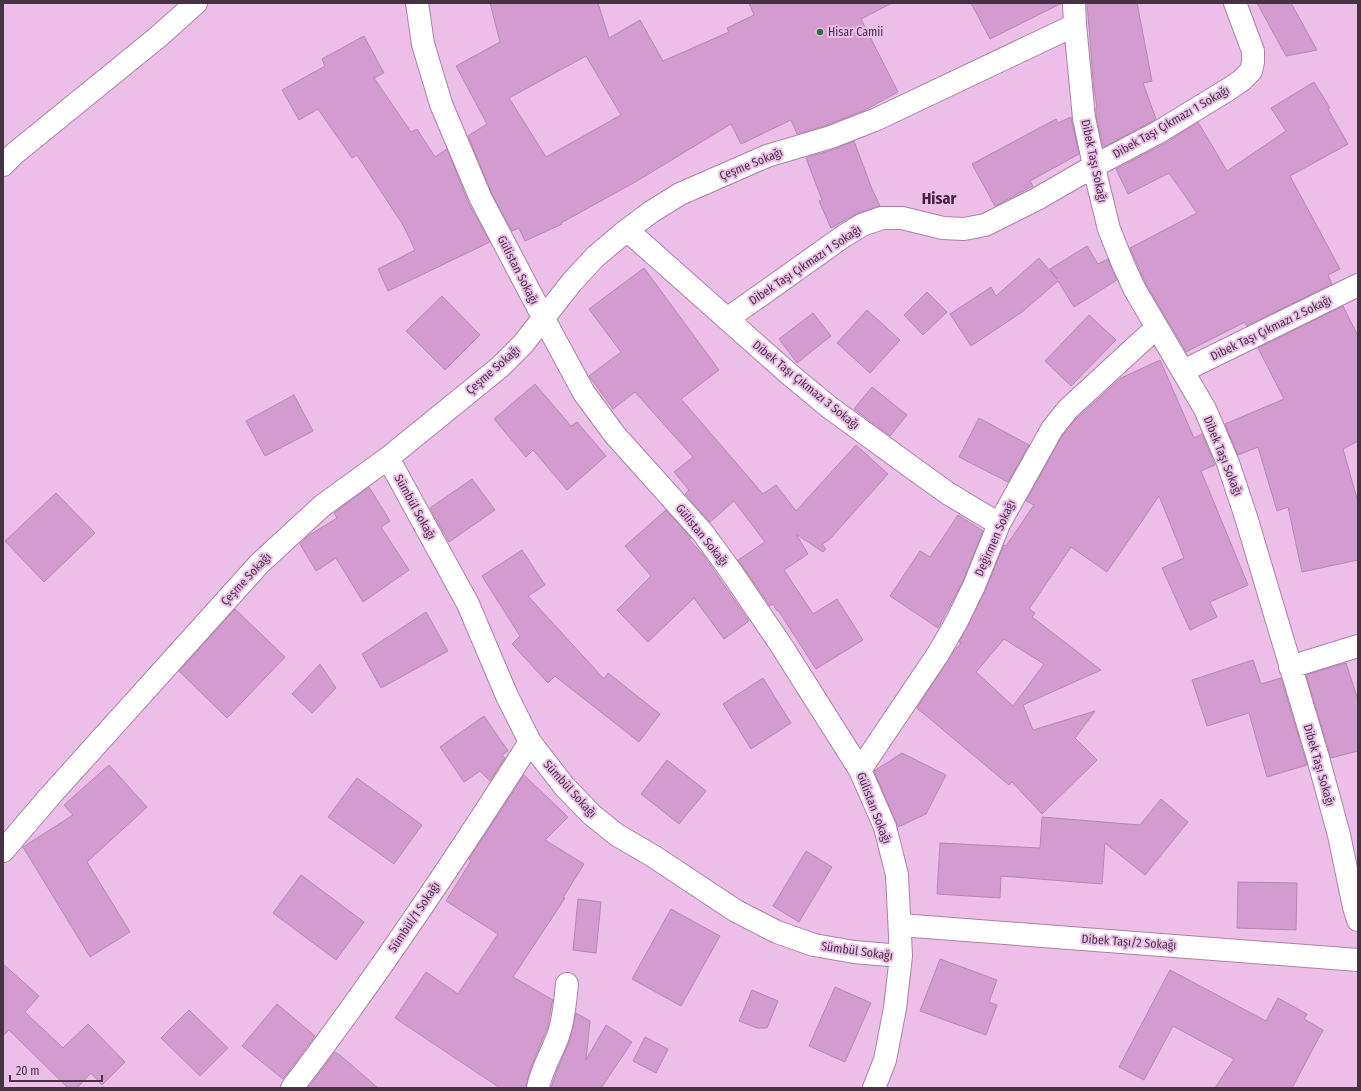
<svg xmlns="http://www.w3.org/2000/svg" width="1361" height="1091" viewBox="0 0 1361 1091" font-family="'Fira Sans Condensed',sans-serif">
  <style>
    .building { fill: #d39bcf; stroke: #b48ab1; fill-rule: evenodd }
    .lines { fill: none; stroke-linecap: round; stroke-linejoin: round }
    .minor-casing { stroke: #ac82a9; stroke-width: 24 }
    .minor { stroke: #fff; stroke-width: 22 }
    .poi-dot { fill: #2b703c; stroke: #ecbee8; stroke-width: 1.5 }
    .labels { text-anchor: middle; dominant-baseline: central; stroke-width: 4; stroke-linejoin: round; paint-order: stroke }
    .poi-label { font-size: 12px; fill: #453344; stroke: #ecbee8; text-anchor: start }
    .street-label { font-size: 12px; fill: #453344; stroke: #ecbee8 }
    .district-label { font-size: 16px; font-weight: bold; fill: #462245; stroke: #ecbee8 }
  </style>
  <rect width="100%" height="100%" fill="#ecbee8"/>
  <path class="building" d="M 490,3 L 598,3 L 609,38 L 640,20 L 663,61 L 729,32 L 727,28 L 754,15 L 749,3 L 892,3 L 861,19 L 898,92 L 863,111 L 827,125 L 797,134 L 791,120 L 741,144 L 731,124 L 637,181 L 561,223 L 562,224 L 525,241 L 519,228 L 512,231 L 492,194 L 468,136 L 487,124 L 456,66 L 500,42 ZM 586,56 L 621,115 L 546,157 L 509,98 Z
    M 971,3 L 1062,3 L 990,39 Z
    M 1087,3 L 1137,3 L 1152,81 L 1143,83 L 1156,119 L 1104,147 L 1102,142 L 1096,116 L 1096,108 L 1097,107 L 1094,90 Z
    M 1257,3 L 1291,3 L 1317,50 L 1286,56 Z
    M 364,36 L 384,73 L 374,78 L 411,132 L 417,129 L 435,157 L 447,149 L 469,204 L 490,242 L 388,291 L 378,269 L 415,250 L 403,225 L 357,155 L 352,158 L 318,109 L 299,120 L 282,90 L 325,66 L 322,59 Z
    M 1314,82 L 1330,108 L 1328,109 L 1348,144 L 1290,176 L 1340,269 L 1328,275 L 1332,284 L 1247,326 L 1245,322 L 1186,352 L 1146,284 L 1130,248 L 1197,213 L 1169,173 L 1128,194 L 1116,169 L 1164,144 L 1198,122 L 1227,171 L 1286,131 L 1271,108 Z
    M 1071,117 L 1079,154 L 1030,181 L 1033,186 L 995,206 L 972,164 L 1056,119 L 1058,123 Z
    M 854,141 L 872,189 L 880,206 L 858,213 L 831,228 L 819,201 L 822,200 L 806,158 L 835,149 Z
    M 1087,246 L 1098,264 L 1108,259 L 1117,280 L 1074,307 L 1058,281 L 1022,312 L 971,346 L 950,314 L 991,287 L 996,296 L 1039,258 L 1057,279 L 1050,269 Z
    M 644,268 L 719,370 L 681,399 L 763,494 L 776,485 L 796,511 L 856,445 L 888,474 L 829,540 L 822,544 L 826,549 L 823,552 L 796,534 L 808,554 L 784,570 L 813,614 L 837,599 L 863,640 L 816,669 L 778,610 L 777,611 L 773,604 L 770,606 L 738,560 L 765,542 L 734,501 L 710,522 L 685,494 L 689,490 L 674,472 L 693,457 L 635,392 L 613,409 L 589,376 L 621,352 L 589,309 Z
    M 927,292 L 947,312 L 923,335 L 904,315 Z
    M 442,296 L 480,335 L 445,370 L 406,331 Z
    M 1343,306 L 1358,336 L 1358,441 L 1343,449 L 1358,502 L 1358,560 L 1302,572 L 1288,507 L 1277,511 L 1258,447 L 1238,455 L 1225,424 L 1284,399 L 1258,348 Z
    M 867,310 L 900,340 L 870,373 L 837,343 Z
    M 813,313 L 831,336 L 797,363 L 779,339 Z
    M 1089,315 L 1116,340 L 1071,386 L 1045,361 Z
    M 1160,360 L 1194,438 L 1202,434 L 1215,465 L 1201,471 L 1248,585 L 1210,602 L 1217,617 L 1190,630 L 1162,568 L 1184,558 L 1159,496 L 1107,572 L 1071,547 L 1029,609 L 1035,613 L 1032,617 L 1101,670 L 1023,705 L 1033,730 L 1095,711 L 1075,738 L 1097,760 L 1042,814 L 1012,782 L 1009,785 L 917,708 L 954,651 L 961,643 L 959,642 L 985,591 L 1004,545 L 1006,546 L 1034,505 L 1026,501 L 1062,436 L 1077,418 L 1121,378 ZM 1004,639 L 1044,664 L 1013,706 L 976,672 Z
    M 535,384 L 571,426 L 577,422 L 606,456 L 567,490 L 533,450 L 526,457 L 494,419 Z
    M 872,387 L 907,415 L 890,436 L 854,409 Z
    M 294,395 L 313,431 L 265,456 L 246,421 Z
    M 979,418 L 1029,445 L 1008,482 L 959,457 Z
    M 472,479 L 495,510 L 449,542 L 430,508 Z
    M 369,487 L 390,521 L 381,527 L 409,570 L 363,602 L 336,558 L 316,571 L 300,544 L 308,536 L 337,518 L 334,513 Z
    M 56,493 L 95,533 L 44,582 L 5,541 Z
    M 666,510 L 691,538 L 689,539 L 704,556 L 749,621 L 724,639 L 694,598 L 648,642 L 617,610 L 651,576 L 625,546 Z
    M 958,515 L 983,531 L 963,581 L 938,628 L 890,596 L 920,551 L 930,557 Z
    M 522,550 L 545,585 L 528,596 L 604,679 L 608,673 L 660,714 L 639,742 L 555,676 L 548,683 L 512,644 L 520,636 L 482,576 Z
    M 235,609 L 285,657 L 227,718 L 179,671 Z
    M 426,612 L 448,651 L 381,688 L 362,654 Z
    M 1253,660 L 1261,684 L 1281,678 L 1307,765 L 1267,777 L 1249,713 L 1207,726 L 1192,680 Z
    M 1346,663 L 1358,700 L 1358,751 L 1331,758 L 1306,675 Z
    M 320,664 L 336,688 L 312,713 L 292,694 Z
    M 763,678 L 791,723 L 751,749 L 723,704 Z
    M 484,716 L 508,751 L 502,755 L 505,758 L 490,781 L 480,771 L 464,782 L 440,747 Z
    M 902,753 L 946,775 L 926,814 L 898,827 L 874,771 Z
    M 667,760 L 706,791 L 679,824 L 641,794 Z
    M 109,765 L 147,807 L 87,862 L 130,932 L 90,957 L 23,847 L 73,815 L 64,805 Z
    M 524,775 L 568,817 L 545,840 L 584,864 L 563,898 L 565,898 L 513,977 L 553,1000 L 552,1003 L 548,1026 L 530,1070 L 526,1088 L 500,1088 L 395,1018 L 426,972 L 458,994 L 498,934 L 446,901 L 471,861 L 469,859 Z
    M 357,778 L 422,825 L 394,864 L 328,817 Z
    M 1161,799 L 1188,822 L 1145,875 L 1105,843 L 1102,884 L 1001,876 L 1000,898 L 937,894 L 940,843 L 1040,848 L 1042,817 L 1140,825 Z
    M 806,851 L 832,867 L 799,922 L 773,906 Z
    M 301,875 L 364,922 L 336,960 L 273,913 Z
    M 1238,882 L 1297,883 L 1296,930 L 1237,928 Z
    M 578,899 L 601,902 L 596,953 L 573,950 Z
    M 671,909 L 720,936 L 681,1006 L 632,979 Z
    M 940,959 L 997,980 L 989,1002 L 997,1005 L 986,1035 L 920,1011 Z
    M 3,964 L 39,996 L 25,1012 L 63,1048 L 88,1024 L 125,1062 L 102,1085 L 91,1073 L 77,1088 L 68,1088 L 9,1030 L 3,1036 Z
    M 1170,970 L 1266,1021 L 1278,998 L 1307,1014 L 1304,1019 L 1323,1030 L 1292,1088 L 1215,1088 L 1234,1059 L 1173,1026 L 1144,1080 L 1119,1067 Z
    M 835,987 L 871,1003 L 845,1062 L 809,1046 Z
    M 752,990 L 778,1001 L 767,1028 L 757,1028 L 739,1021 Z
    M 277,1004 L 315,1036 L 283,1079 L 242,1046 Z
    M 189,1010 L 228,1048 L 200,1076 L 161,1038 Z
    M 576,1013 L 590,1021 L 586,1060 L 606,1025 L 632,1042 L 601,1088 L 551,1088 L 556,1073 L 570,1040 Z
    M 645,1037 L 668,1049 L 656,1073 L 633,1061 Z
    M 335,1052 L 341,1056 L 378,1088 L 308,1088 Z"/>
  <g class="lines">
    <g class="minor-casing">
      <path id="minor" d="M 417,3 L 423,44 L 441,104 L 481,199 L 544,319 L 584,393 L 615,435 L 703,533 L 730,570 L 781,645 L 860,770 L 885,827 L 897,875 L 901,956 L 895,1008 L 885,1060 L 874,1088
        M 1074,3 L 1075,25 L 1084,118 L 1097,180 L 1109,229 L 1123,264 L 1135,290 L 1205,409 L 1228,463 L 1246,517 L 1318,758 L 1339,835 L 1354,907 L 1358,920
        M 3,165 L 14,154 L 158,37 L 196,3
        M 627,230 L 788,373 L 829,407 L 914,469 L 949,494 L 999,524
        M 727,319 L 844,236 L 862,225 L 882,218 L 902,218 L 943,228 L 964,229 L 985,225 L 1037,199 L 1094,166 L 1157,133 L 1229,89 L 1242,80 L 1251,71 L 1253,62 L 1253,51 L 1235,3
        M 1183,371 L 1358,285
        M 388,458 L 468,604 L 507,696 L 530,742 L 564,786 L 592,815 L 617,835 L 653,856 L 736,911 L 777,932 L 814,945 L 854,952 L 901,956
        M 1290,667 L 1358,646
        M 860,770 L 938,654 L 957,621 L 974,586 L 999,524 L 1052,429 L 1068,409 L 1156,328
        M 3,851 L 50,796 L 259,564 L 322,506 L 388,458 L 500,367 L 523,344 L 572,282 L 595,257 L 627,230 L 651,212 L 680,194 L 767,156 L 831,137 L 877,119 L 1075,25
        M 900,925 L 1358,960
        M 292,1088 C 377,977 455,860 530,742
        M 538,1088 C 541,1070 552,1053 558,1036 C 564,1020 565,1002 567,984"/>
    </g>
    <use href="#minor" class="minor"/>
  </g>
  <circle class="poi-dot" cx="820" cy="32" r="4"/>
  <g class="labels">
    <g class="poi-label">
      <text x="828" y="32">Hisar Camii</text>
    </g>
    <g class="street-label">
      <text transform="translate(1171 122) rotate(-30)">Dibek Taşı Çıkmazı 1 Sokağı</text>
      <text transform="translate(1094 161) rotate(78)">Dibek Taşı Sokağı</text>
      <text transform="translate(751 164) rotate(-22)">Çeşme Sokağı</text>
      <text transform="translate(805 265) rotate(-34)">Dibek Taşı Çıkmazı 1 Sokağı</text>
      <text transform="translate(518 270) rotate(63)">Gülistan Sokağı</text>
      <text transform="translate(1271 328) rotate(-26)">Dibek Taşı Çıkmazı 2 Sokağı</text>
      <text transform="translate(493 370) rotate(-41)">Çeşme Sokağı</text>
      <text transform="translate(806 385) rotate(39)">Dibek Taşı Çıkmazı 3 Sokağı</text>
      <text transform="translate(1223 456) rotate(68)">Dibek Taşı Sokağı</text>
      <text transform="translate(415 507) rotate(61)">Sümbül Sokağı</text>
      <text transform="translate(702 535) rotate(51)">Gülistan Sokağı</text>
      <text transform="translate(995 538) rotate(-66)">Değirmen Sokağı</text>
      <text transform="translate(246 579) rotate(-47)">Çeşme Sokağı</text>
      <text transform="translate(1319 765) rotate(74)">Dibek Taşı Sokağı</text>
      <text transform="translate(570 789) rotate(48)">Sümbül Sokağı</text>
      <text transform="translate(874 808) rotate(69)">Gülistan Sokağı</text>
      <text transform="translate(414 917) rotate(-56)">Sümbül/1 Sokağı</text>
      <text transform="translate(1129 942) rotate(4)">Dibek Taşı/2 Sokağı</text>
      <text transform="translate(857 951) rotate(8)">Sümbül Sokağı</text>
    </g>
    <g class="district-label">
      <text x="939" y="198">Hisar</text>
    </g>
  </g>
  <rect width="1361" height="1091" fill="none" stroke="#453344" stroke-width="8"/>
  <path d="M10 1075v6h92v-6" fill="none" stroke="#453344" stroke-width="2"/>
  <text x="16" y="1075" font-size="12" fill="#453344" stroke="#ecbee8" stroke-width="3" paint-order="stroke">20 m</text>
</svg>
